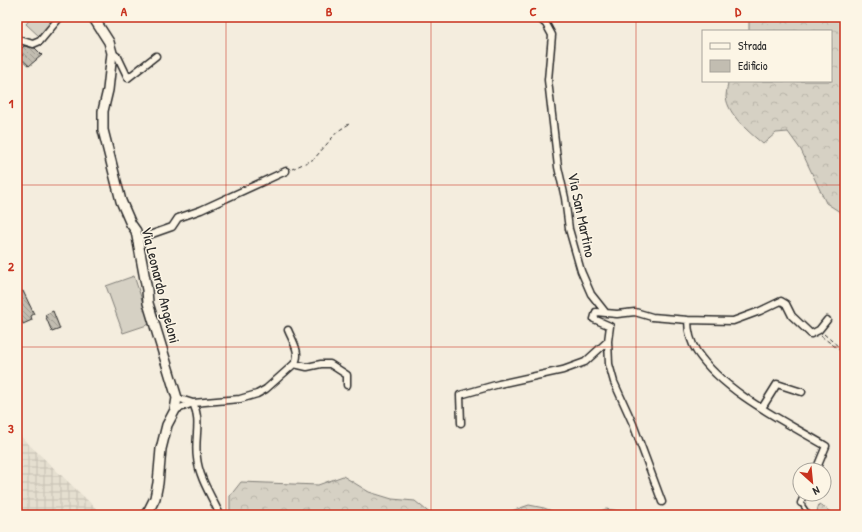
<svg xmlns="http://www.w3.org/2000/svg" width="862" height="532" viewBox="0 0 862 532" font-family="'Patrick Hand',sans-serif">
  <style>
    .industrial { fill: url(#industrial-grid) }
    .forest { fill: url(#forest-crowns); stroke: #807e78 }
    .park { fill: #d6d1c4; stroke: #807e78 }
    .building { fill: url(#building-back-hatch); stroke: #2b2b2b }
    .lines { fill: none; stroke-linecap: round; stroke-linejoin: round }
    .lane-casing { stroke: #2b2b2b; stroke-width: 6 }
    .street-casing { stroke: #2b2b2b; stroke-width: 9 }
    .secondary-casing { stroke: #2b2b2b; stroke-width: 12 }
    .path { stroke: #2b2b2b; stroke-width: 1; stroke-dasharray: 4 3; stroke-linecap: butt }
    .lane { stroke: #fcf5e5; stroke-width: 3 }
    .street { stroke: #fcf5e5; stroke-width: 6 }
    .secondary { stroke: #fcf5e5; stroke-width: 9 }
    .grid { fill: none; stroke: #c8321e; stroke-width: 1; stroke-opacity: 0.55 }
    .labels { text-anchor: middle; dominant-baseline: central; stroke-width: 3; stroke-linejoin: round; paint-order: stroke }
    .street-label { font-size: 15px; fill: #2b2b2b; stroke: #fcf5e5 }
    .neatline { fill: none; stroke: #c8321e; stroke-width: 1.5 }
    .grid-label { font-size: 13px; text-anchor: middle; font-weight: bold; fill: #c8321e }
  </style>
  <defs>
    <pattern id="industrial-grid" width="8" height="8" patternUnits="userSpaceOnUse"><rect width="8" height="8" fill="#e5dfd0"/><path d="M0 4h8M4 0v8" fill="none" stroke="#c5c0b3"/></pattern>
    <pattern id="forest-crowns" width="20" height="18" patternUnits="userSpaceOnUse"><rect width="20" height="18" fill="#d6d1c4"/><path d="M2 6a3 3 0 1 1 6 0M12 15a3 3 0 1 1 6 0" fill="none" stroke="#b8b4a9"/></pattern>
    <pattern id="building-back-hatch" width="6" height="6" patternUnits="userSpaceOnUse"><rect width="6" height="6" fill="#c2bdb1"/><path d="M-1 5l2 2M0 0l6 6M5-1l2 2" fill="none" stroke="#9e9a90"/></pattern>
  </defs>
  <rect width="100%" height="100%" fill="#f4edde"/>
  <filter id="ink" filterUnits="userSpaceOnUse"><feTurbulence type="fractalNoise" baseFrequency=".025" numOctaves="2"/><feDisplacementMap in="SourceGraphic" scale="8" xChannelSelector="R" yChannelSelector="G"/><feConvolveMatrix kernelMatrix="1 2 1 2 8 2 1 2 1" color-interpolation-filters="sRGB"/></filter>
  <g filter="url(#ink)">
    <path class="industrial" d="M 17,433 L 103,515 L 17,515 Z"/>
    <path class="forest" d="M 748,17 L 845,17 L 845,210 L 840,212 L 826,203 L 801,150 L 788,132 L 776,133 L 763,144 C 750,133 728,115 726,97 C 726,92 728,86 728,81 L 831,81 L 831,31 L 749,31 L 749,20 Z
      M 343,476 L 369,492 L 392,499 L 415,501 L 432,515 L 232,515 L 230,512 L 230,496 L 241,482 L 318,485 Z
      M 819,504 L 835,515 L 816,515 Z
      M 529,505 L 544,508 L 562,515 L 500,515 Z
      M 606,509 L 620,511 L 627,515 L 589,515 Z"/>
    <path class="park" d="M 32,17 L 57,17 L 40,37 L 26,24 Z
      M 134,276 L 150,324 L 123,333 L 106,286 Z"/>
    <path class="building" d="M 24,46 L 35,48 L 42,55 L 29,66 L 20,58 L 23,55 L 19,51 Z
      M 23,291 L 34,314 L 31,316 L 32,320 L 23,324 L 17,311 L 17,293 Z
      M 53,311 L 60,329 L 52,332 L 45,315 Z"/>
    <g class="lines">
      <g class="lane-casing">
        <path id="lane" d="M 801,503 L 809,515"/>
      </g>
      <g class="street-casing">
        <path id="street" d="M 538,17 L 546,24 L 552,35 L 548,80 L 558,167 L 565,198 L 569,229 L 581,271 L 591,294 L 606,313 L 617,314 L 635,312 L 652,317 L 688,320 L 733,321 L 760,311 L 781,301 L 786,304 L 792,316 L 811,334 L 819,330 L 827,320
          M 20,40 L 33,44 L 40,41 L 60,17
          M 112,53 L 118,57 L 128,78 L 156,56
          M 138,239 L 172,227 L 178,218 L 201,210 L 286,171
          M 688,320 C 688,331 691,343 697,352 C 725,393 784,421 826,446 L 816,470
          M 288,330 C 292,340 302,354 294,364
          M 608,341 L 609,364 L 614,382 L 633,424 L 662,502
          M 177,398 L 193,403 C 202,422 194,438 197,458 C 199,478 212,497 220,515
          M 762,408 L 777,384 L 802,392
          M 175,410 L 193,403 L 240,399 L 257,394 L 266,389 L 294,364 L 307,367 L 321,364 L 330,364 L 347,375 L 347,385
          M 461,423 L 460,395 L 499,384 L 563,370 L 585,362 L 608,341 L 610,326 L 594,319 L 596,312 L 606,313
          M 801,503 L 805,494"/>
      </g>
      <g class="secondary-casing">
        <path id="secondary" d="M 93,17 L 109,42 L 112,53 L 108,90 L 103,111 L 103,130 L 121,201 L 131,224 L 136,231 L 147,290 L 148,303 L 177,398 L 175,410 L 167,425 L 161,449 L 158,483 L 155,498 L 149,510 L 145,515"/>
      </g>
      <path class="path" d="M 292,169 L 314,159 L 338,131 L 349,124
        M 824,334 L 839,347 L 845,350
        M 821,336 L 845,354"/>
      <use href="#lane" class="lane"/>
      <use href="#street" class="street"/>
      <use href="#secondary" class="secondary"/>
    </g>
  </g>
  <path class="grid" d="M 226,17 L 226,515M 431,17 L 431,515M 636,17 L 636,515M 17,185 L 845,185M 17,347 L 845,347"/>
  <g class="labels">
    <g class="street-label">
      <text transform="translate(582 215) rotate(78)">Via San Martino</text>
      <text transform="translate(161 285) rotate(76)">Via Leonardo Angeloni</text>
    </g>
  </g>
  <rect width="862" height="532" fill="none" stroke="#fcf5e5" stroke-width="44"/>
  <rect x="702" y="30" width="130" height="52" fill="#fcf5e5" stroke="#a8a49b"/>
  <rect x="710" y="43" width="20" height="6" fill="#fcf5e5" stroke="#a8a49b"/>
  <text x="738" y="50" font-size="12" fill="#2b2b2b">Strada</text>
  <rect x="710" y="60" width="20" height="12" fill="#c2bdb1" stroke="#a8a49b"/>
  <text x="738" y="70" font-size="12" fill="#2b2b2b">Edificio</text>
  <g transform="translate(812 482) rotate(153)"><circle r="19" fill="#fcf5e5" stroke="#a8a49b"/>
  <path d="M0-3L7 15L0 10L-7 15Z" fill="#c8321e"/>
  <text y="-6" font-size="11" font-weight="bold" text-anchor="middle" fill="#2b2b2b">N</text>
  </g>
  <rect x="22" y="22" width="818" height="488" class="neatline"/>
  <g class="grid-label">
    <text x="124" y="16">A</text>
    <text x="329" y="16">B</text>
    <text x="533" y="16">C</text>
    <text x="738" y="16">D</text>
    <text x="11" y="108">1</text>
    <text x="11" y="271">2</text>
    <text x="11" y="433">3</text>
  </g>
</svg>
